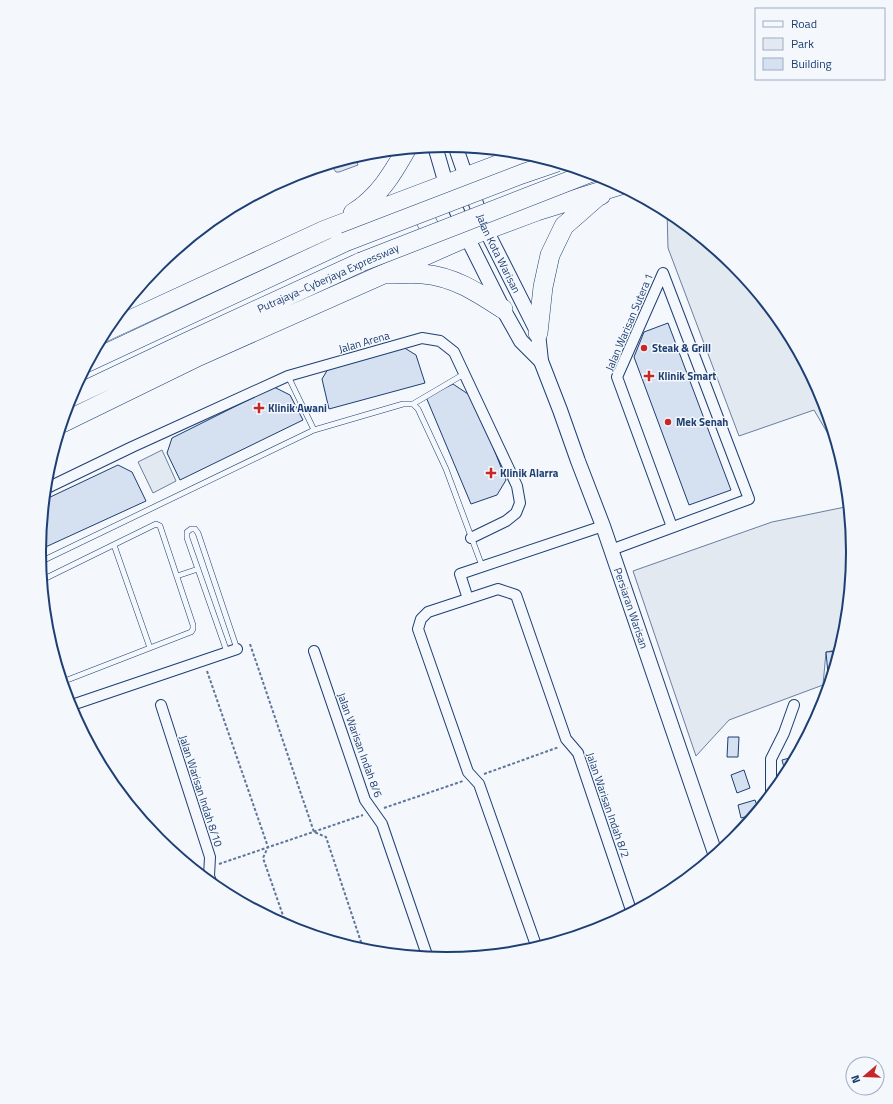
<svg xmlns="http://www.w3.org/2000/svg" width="893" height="1104" viewBox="0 0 893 1104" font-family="'Titillium Web',sans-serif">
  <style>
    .green { fill: #e3e9f0; stroke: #687fa3 }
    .parking { fill: #e3e8f0; stroke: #687fa3 }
    .building { fill: #d5e0f0; stroke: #1d3f73 }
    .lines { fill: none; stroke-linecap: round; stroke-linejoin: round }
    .lane-casing { stroke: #1d3f73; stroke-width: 6 }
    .street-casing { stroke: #1d3f73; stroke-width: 12 }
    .secondary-casing { stroke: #1d3f73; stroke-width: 16 }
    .highway-casing { stroke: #1d3f73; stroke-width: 20 }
    .path { stroke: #5e769c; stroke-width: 2; stroke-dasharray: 3 2; stroke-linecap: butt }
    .lane { stroke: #f4f7fb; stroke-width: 5 }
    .street { stroke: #f4f7fb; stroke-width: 10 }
    .secondary { stroke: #f4f7fb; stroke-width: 14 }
    .highway { stroke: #f4f7fb; stroke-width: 19 }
    .highway-bridge-casing { stroke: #1d3f73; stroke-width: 20; stroke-linecap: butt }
    .highway-bridge { stroke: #f4f7fb; stroke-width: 19 }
    .poi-dot { fill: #c62828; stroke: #f4f7fb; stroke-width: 1.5 }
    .labels { text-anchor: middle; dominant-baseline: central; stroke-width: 3; stroke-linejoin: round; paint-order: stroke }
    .street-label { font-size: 11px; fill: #1d3f73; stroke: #f4f7fb }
    .poi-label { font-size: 11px; font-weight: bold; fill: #1d3f73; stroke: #f4f7fb; text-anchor: start }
    .rim { fill: none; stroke: #1d3f73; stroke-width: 2 }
  </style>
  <rect width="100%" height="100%" fill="#f4f7fb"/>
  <path class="green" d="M 667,210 L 673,213 L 735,264 L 785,326 L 823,396 L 841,456 L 814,410 L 739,436 L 668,248 Z
    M 162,450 L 176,481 L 153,493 L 138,462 Z
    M 850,506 L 854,552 L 846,632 L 841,649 L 826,652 L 823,685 L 729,720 L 696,756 L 633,571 L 772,522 Z"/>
  <path class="parking" d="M 355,156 L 358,165 L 339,172 L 336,172 L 333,168 L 331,163 Z"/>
  <path class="building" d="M 668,323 L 731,490 L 689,505 L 634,357 L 644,332 Z
    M 403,347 L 416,355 L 425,383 L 329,409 L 322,379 L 331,364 Z
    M 453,384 L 474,398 L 506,480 L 497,495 L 471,504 L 426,397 Z
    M 274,387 L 290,395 L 303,420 L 180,480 L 167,453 L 172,438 Z
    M 118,465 L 132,472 L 146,501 L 39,550 L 44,500 Z
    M 840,651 L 833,674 L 828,674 L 826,652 Z
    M 728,737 L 739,737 L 738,757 L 727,757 Z
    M 797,756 L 790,770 L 785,771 L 782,760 Z
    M 744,770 L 750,788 L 737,793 L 731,775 Z
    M 755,800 L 759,811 L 756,814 L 741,818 L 738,805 Z"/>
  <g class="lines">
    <g class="lane-casing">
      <path id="lane" d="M 288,376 L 314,430
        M 413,404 L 464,374
        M 114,545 L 150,648
        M 40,562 L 314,430 L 403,404 L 413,404 L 418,409 L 446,469 L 482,566
        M 177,576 L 198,569
        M 42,580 L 156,524 L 160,526 L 193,625 L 193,629 L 191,632 L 62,682
        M 227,652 L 187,538 L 187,532 L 191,529 L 195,529 L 198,533 L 237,649"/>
    </g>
    <g class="street-casing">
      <path id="street" d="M 45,489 L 132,447 L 288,376 L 422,338 L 440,341 L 454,352 L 517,486 L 520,503 L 516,513 L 506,521 L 471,538
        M 611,550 L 749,499 L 663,273 L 617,377 L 672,527
        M 468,599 L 460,574 L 603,526
        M 314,651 L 365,800 L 382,824 L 428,958
        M 161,705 L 210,857 L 209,876 L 212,884
        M 69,706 L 237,649
        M 771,795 L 771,759 L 784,733 L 794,705
        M 537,948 L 479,784 L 468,772 L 418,629 L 421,619 L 428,612 L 498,589 L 516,595 L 566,739 L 578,753 L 632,913"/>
    </g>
    <g class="secondary-casing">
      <g id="secondary">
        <path id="s1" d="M 455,145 L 466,177 L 486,230 L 538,333 L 541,361 L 560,410 L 578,461 L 603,526 L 716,856"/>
        <path d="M 435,146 L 446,184 L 467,237 L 503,309 L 521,341 L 541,361"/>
      </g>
    </g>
    <g class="highway-casing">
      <path id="highway" d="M 408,205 L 418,209 L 428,224 L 431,240 L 425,250
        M 353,213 C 378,198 393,173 407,148
        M 389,274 C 400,274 412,273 423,274 C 455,277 477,292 503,309
        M 104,332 L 325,230 L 529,153
        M 538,333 L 543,287 L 550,255 L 564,226 L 597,197 L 601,195
        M 88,362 L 345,242
        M 69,398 L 187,342 L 361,262
        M 62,423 L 199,356 L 467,237 L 537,211 L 621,185"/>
    </g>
    <path class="path" d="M 250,644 L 314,832 L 326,837 L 364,951
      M 207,671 L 268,847 L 263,858 L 287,927
      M 484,774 L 559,747
      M 384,808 L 463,781
      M 219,864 L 363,815"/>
    <use href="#lane" class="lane"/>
    <use href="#street" class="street"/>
    <use href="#secondary" class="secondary"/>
    <use href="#highway" class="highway"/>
    <g class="highway-bridge-casing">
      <path id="highway-bridge" d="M 345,242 L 522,174 L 557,162
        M 361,262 L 592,172"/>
    </g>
    <use href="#highway-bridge" class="highway-bridge"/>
  </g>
  <g class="poi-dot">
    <circle cx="644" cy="348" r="4"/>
    <path d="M647 370h4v4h4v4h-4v4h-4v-4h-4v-4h4z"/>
    <path d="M257 402h4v4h4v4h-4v4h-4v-4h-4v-4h4z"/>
    <circle cx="668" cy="422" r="4"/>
    <path d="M489 467h4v4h4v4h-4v4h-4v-4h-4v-4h4z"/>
  </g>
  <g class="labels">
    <g class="street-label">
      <text stroke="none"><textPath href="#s1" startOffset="117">Jalan Kota Warisan</textPath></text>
      <text transform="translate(328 278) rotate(-24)">Putrajaya–Cyberjaya Expressway</text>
      <text transform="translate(629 322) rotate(-67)">Jalan Warisan Sutera 1</text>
      <text transform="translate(364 342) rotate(-16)">Jalan Arena</text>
      <text stroke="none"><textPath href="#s1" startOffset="497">Persiaran Warisan</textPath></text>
      <text transform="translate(360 745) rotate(70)">Jalan Warisan Indah 8/6</text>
      <text transform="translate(201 791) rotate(72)">Jalan Warisan Indah 8/10</text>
      <text transform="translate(608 805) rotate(71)">Jalan Warisan Indah 8/2</text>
    </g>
    <g class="poi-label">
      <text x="652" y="348">Steak &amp; Grill</text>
      <text x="658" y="376">Klinik Smart</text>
      <text x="268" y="408">Klinik Awani</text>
      <text x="676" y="422">Mek Senah</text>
      <text x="500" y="473">Klinik Alarra</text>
    </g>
  </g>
  <path d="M0 0H893V1104H0ZM46 552a400 400 0 1 1 800 0a400 400 0 1 1-800 0Z" fill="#f4f7fb" fill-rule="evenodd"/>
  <path class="rim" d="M46 552a400 400 0 1 1 800 0a400 400 0 1 1-800 0Z"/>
  <rect x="755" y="8" width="130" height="72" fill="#f4f7fb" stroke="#9eadc5"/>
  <rect x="763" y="21" width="20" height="6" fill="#f4f7fb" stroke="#9eadc5"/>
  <text x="791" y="28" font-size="12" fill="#1d3f73">Road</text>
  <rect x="763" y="38" width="20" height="12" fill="#e3e9f0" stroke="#9eadc5"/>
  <text x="791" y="48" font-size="12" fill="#1d3f73">Park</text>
  <rect x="763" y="58" width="20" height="12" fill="#d5e0f0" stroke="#9eadc5"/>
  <text x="791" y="68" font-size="12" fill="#1d3f73">Building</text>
  <g transform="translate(865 1076) rotate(251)"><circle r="19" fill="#f4f7fb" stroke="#9eadc5"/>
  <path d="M0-3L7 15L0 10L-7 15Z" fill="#c62828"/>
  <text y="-6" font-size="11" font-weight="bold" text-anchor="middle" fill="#1d3f73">N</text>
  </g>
</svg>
